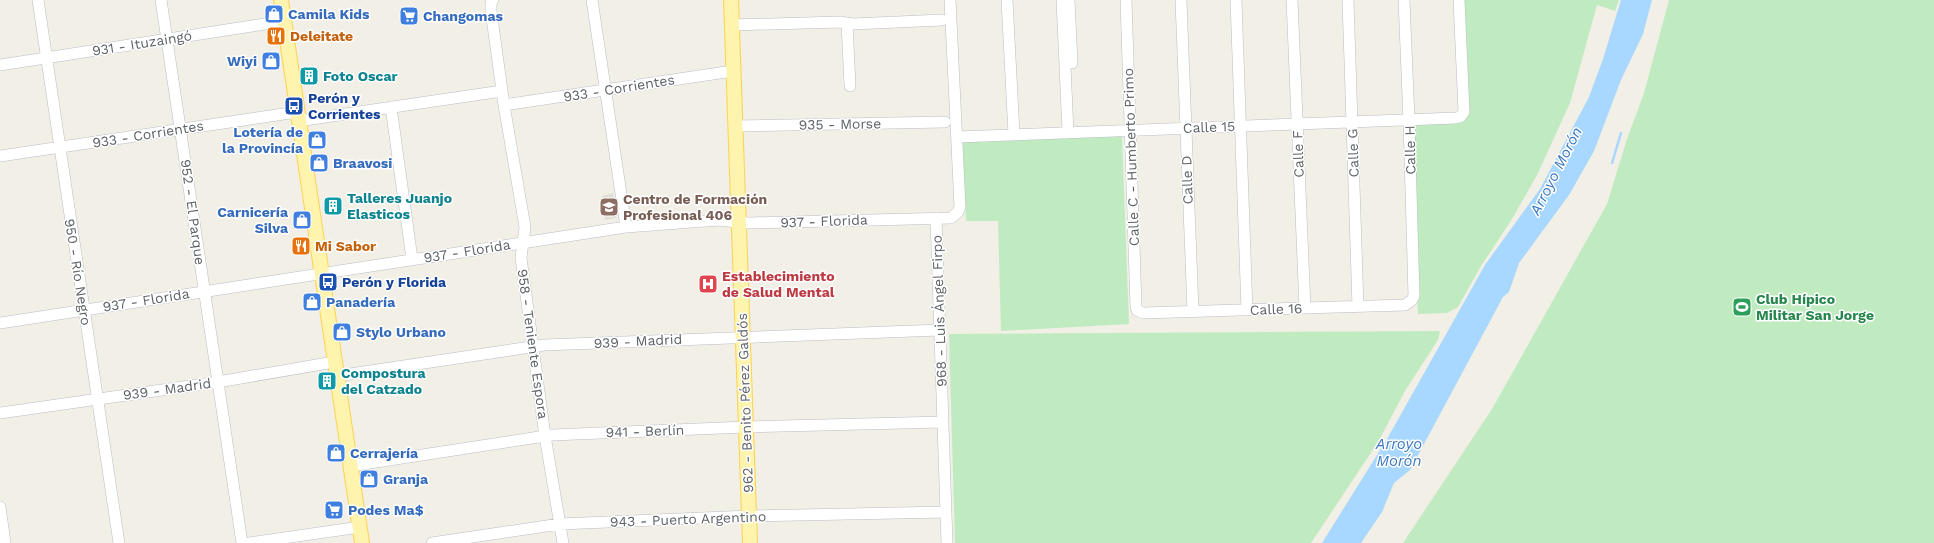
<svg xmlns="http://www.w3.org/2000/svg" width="1934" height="543" viewBox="0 0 1934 543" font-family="'Work Sans',sans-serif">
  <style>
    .education { fill: #e1ded5 }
    .green { fill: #c0ebc1 }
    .water { fill: #a8d7ff }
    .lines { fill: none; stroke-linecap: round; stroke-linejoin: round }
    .stream { stroke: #a8d7ff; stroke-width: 2.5 }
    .minor-casing { stroke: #babec3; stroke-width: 12 }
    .major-casing { stroke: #ffd251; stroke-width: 16 }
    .minor { stroke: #fff; stroke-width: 11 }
    .major { stroke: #fff4ad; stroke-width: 14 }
    .labels { text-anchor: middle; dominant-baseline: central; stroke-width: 3; stroke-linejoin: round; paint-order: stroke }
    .shop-label { font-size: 14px; font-weight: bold; fill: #366cbe; stroke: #fff; text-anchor: start }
    .food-label { font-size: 14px; font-weight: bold; fill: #c56008; stroke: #fff; text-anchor: start }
    .street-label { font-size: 14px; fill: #5d6268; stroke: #fff }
    .culture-label { font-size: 14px; font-weight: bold; fill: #0d838f; stroke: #fff; text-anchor: start }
    .transit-label { font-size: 14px; font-weight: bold; fill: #164399; stroke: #fff; text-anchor: start }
    .education-label { font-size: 14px; font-weight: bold; fill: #785e54; stroke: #fff; text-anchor: start }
    .health-label { font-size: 14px; font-weight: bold; fill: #be3a42; stroke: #fff; text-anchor: start }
    .leisure-label { font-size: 14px; font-weight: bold; fill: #27864d; stroke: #fff; text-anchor: start }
    .water-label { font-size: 15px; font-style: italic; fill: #3976bd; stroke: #fff }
  </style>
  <rect width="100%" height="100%" fill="#f1efe6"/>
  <path class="education" d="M 613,193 L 616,218 L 605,220 L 602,196 Z"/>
  <path class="green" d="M 1463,0 L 1619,0 L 1615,11 L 1597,5 L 1570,103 L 1537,175 L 1512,219 L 1481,266 L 1458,307 L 1447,313 L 1418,314 L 1413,123 L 1461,120 Z
    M 1669,0 L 1934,0 L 1934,543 L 1403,543 L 1492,409 L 1607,204 L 1627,139 L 1644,93 Z
    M 1122,136 L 1129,324 L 1001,331 L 998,221 L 966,221 L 962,140 Z
    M 1440,331 L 1438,340 L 1405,391 L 1378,442 L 1311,543 L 955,543 L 949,334 Z"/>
  <path class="water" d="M 1621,0 L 1652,0 L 1643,34 L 1621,80 L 1594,151 L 1569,195 L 1519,263 L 1509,292 L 1503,297 L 1410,470 L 1394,483 L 1382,512 L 1361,543 L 1322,543 L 1387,439 L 1485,265 L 1540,189 L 1589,97 L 1603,59 Z"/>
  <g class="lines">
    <path class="stream" d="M 1612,163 L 1621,133"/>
    <g class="minor-casing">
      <path id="minor" d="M 38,0 L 119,543
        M 161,0 L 242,543
        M 493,0 L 491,3 L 491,11 L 504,105 L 525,227 L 521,258 L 545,436 L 563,543
        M 592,0 L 626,227
        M 1007,0 L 1014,134
        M 1062,0 L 1068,132
        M 1069,0 L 1072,63
        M 1126,0 L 1136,307 L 1137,310 L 1143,313 L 1405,305 L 1412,300 L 1414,296 L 1409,120 L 1404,0
        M 1181,0 L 1193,311
        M 1236,0 L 1247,310
        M 1292,0 L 1305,308
        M 1348,0 L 1358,307
        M 847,23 L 850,86
        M 732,25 L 840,22 L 853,24 L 942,20
        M 0,65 L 284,21
        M 504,105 L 733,71
        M 391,107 L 412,259
        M 298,121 L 502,91
        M 736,126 L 945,122
        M 957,137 L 1456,118 L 1460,117 L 1464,112 L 1459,0
        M 0,156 L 297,112
        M 936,218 L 947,543
        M 0,323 L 626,227 L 719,220 L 748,223 L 951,218 L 958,212 L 960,207 L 950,0
        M 337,376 L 544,345 L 940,330
        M 0,413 L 218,382 L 334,362
        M 350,466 L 552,435 L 746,427 L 943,422
        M 0,507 L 5,543
        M 249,543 L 360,527
        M 432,543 L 560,524 L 750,516 L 946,512"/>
    </g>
    <g class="major-casing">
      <path id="major" d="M 281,0 L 362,543
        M 731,0 L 750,543"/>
    </g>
    <use href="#minor" class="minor"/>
    <use href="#major" class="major"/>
  </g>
  <defs>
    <g id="shop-square" transform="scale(1)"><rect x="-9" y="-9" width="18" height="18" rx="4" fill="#3f7fe0" stroke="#fff"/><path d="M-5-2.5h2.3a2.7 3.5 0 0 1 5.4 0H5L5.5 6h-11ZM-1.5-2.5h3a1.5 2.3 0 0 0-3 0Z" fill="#fff"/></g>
    <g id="supermarket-square" transform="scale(1)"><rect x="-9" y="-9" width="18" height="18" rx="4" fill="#3f7fe0" stroke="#fff"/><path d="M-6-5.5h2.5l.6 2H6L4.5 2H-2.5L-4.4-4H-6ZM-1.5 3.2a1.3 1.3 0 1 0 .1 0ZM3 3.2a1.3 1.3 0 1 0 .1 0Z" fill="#fff"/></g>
    <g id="restaurant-square" transform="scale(1)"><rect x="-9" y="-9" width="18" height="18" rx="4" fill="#e8710a" stroke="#fff"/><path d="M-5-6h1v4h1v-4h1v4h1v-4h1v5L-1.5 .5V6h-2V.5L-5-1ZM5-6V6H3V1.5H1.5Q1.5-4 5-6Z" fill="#fff"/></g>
    <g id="building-square" transform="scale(1)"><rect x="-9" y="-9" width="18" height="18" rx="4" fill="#0f9aa8" stroke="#fff"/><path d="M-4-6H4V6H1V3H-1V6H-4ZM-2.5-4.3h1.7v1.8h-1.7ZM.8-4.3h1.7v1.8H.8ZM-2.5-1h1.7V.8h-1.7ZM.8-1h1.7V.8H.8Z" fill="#fff"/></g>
    <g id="bus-square" transform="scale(1)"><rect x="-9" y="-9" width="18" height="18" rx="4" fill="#1a4fb4" stroke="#fff"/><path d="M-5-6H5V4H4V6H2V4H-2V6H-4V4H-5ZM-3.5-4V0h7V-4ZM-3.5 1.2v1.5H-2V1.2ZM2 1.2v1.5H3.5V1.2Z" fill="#fff"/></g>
    <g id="university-square" transform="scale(1)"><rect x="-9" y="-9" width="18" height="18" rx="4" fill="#8d6e63" stroke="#fff"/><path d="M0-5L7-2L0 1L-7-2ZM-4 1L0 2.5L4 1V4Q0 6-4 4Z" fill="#fff"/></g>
    <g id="hospital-square" transform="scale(1)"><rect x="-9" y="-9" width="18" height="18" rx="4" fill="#e0444e" stroke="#fff"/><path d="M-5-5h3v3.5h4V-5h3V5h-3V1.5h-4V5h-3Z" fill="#fff"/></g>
    <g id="stadium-square" transform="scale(1)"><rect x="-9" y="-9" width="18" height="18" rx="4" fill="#2e9e5b" stroke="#fff"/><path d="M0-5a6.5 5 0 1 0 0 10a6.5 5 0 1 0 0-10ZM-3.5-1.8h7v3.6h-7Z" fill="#fff"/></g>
  </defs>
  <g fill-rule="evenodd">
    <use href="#shop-square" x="274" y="14"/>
    <use href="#supermarket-square" x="409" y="16"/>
    <use href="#restaurant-square" x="276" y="36"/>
    <use href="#shop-square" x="271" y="61"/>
    <use href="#building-square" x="309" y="76"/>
    <use href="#bus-square" x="294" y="106"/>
    <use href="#shop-square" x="317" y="140"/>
    <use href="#shop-square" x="319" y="163"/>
    <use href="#building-square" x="333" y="206"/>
    <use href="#university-square" x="609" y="207"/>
    <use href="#shop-square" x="302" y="220"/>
    <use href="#restaurant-square" x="301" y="246"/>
    <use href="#bus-square" x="328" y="282"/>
    <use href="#hospital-square" x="708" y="284"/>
    <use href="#shop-square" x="312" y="302"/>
    <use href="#stadium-square" x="1742" y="307"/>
    <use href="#shop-square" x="342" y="332"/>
    <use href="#building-square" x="327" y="381"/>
    <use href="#shop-square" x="336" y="453"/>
    <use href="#shop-square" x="369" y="479"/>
    <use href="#supermarket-square" x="334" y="510"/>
  </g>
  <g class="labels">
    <g class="shop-label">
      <text x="288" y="14">Camila Kids</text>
      <text x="423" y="16">Changomas</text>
      <text x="257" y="61" text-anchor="end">Wiyi</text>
      <text x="303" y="132" text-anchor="end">Lotería de<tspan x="303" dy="16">la Provincía</tspan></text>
      <text x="333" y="163">Braavosi</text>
      <text x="288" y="212" text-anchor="end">Carnicería<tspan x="288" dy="16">Silva</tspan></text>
      <text x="326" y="302">Panadería</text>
      <text x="356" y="332">Stylo Urbano</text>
      <text x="350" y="453">Cerrajería</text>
      <text x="383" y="479">Granja</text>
      <text x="348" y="510">Podes Ma$</text>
    </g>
    <g class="food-label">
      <text x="290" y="36">Deleitate</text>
      <text x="315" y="246">Mi Sabor</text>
    </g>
    <g class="street-label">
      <text transform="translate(142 43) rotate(-9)">931 - Ituzaingó</text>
      <text transform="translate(619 88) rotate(-9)">933 - Corrientes</text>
      <text transform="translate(840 124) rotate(-1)">935 - Morse</text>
      <text transform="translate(1209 127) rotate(-2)">Calle 15</text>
      <text transform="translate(148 134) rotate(-9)">933 - Corrientes</text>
      <text transform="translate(1410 150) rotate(-91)">Calle H</text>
      <text transform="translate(1353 153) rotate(-92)">Calle G</text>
      <text transform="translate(1298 154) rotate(-92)">Calle F</text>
      <text transform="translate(1131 157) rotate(-92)">Calle C - Humberto Primo</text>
      <text transform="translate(1187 180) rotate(-92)">Calle D</text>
      <text transform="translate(193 212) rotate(82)">952 - El Parque</text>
      <text transform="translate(824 221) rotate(-2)">937 - Florida</text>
      <text transform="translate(467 251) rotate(-9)">937 - Florida</text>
      <text transform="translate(78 272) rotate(81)">950 - Río Negro</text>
      <text transform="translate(146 300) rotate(-9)">937 - Florida</text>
      <text transform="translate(1276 309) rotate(-2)">Calle 16</text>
      <text transform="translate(939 311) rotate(-92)">968 - Luis Ángel Firpo</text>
      <text transform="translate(638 341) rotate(-3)">939 - Madrid</text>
      <text transform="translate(533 344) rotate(82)">958 - Teniente Espora</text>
      <text transform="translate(167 389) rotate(-8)">939 - Madrid</text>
      <text transform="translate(745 403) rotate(-92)">962 - Benito Pérez Galdós</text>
      <text transform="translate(645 431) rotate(-2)">941 - Berlín</text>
      <text transform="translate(688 519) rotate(-2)">943 - Puerto Argentino</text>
    </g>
    <g class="culture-label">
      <text x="323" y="76">Foto Oscar</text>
      <text x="347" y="198">Talleres Juanjo<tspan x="347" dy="16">Elasticos</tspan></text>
      <text x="341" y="373">Compostura<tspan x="341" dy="16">del Catzado</tspan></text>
    </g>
    <g class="transit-label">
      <text x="308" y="98">Perón y<tspan x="308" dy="16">Corrientes</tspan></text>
      <text x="342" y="282">Perón y Florida</text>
    </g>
    <g class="education-label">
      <text x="623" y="199">Centro de Formación<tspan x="623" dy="16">Profesional 406</tspan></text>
    </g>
    <g class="health-label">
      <text x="722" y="276">Establecimiento<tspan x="722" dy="16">de Salud Mental</tspan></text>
    </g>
    <g class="leisure-label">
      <text x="1756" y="299">Club Hípico<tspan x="1756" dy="16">Militar San Jorge</tspan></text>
    </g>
    <g class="water-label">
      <text transform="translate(1556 171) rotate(-63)">Arroyo Morón</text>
      <text x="1399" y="444">Arroyo<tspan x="1399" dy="17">Morón</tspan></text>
    </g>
  </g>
</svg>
